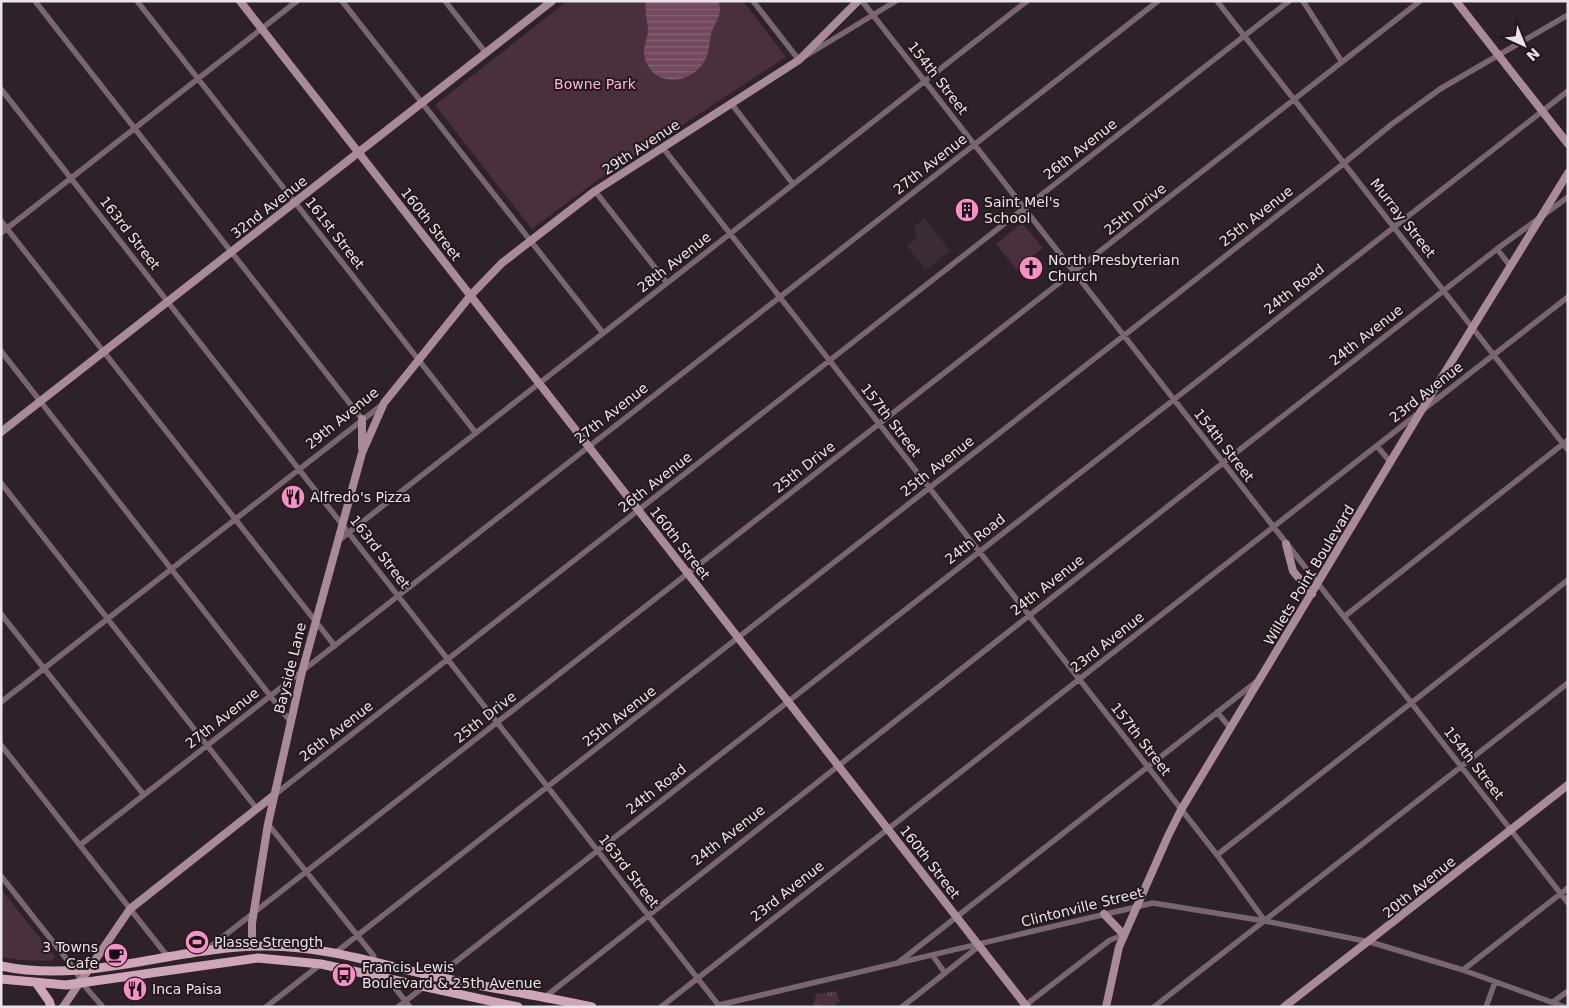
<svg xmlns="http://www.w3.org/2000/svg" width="1569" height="1008" viewBox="0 0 1569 1008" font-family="'DejaVu Sans',sans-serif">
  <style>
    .built { fill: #3b2b33 }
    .grass { fill: url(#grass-tufts) }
    .park { fill: #4a2f3c }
    .water { fill: url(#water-rules) }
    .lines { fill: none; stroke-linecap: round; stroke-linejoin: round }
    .street { stroke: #7a666f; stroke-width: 5.5 }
    .secondary { stroke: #a98a98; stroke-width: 8 }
    .primary { stroke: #cea6b8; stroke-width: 9 }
    .labels { text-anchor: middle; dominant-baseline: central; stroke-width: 4; stroke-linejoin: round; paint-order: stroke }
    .street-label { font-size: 14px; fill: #eae3e7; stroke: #23191d }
    .park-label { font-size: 14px; fill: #feb6d8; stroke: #23191d }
    .poi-label { font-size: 14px; fill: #eae3e7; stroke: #23191d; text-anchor: start }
  </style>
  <defs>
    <pattern id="grass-tufts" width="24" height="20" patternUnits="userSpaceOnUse" patternTransform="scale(1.25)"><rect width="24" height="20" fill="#4a2f3c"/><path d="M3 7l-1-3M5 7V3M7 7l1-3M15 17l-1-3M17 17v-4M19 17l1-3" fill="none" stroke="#644d58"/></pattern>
    <pattern id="water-rules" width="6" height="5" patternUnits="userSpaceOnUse" patternTransform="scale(1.25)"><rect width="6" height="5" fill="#72495d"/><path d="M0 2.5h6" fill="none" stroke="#866374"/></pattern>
  </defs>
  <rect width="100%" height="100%" fill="#2c2227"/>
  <path class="built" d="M 924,218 L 950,251 L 926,270 L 908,247 L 908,244 L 917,237 L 914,227 Z"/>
  <path class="grass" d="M 836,991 L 840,1001 L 833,1007 L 813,1007 L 816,994 Z"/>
  <path class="park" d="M 567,1 L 743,1 L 786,57 L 595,182 L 532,229 L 435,105 Z
    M 1022,223 L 1043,248 L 1016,269 L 996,244 Z
    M 1,889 L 55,957 L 51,961 L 20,960 L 1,957 Z"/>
  <path class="water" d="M 646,1 L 718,1 C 724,15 715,21 711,34 C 709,42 710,52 705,60 C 693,84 654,89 645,59 C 642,49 647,41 648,32 C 648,21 644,12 646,1 Z"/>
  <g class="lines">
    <path class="street" d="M 35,1 L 362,419
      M 137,1 L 476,433
      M 342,1 L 603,333
      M 445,1 L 486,53
      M 753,1 L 799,60 L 896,1
      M 862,1 L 1568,903
      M 1217,1 L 1568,450
      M 1303,1 L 1342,62
      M 1,89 L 720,1007
      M 731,103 L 793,184
      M 663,148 L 1217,855 L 1265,921
      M 595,191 L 667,283
      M 1,221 L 335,646
      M 1,233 L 297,1
      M 1497,249 L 1511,267
      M 1,351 L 290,721
      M 1424,409 L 1568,297
      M 1377,446 L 1391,463
      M 1,483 L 257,809
      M 338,541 L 1027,1
      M 1,614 L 144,795
      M 1345,616 L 1568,440
      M 1,702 L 383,404
      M 1217,712 L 1231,729
      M 1,745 L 168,957
      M 273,796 L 1289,1
      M 268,824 L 373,955 L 376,963
      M 80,845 L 1158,1
      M 1217,855 L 1568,580
      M 1,876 L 76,971 L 81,982 L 103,1007
      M 206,950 L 1420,1
      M 335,953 L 1338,168 L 1392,124 L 1440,89 L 1568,15
      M 933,956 L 945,973
      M 899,962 L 1256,682
      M 1463,970 L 1568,888
      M 388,979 L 410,1007
      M 545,997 L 1233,455 L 1497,249 L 1568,197
      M 1553,1002 L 1568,991
      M 719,1005 L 1153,903 L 1265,921 L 1370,942 L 1463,970 L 1565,1007
      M 266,1007 L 321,964
      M 398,1007 L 1568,91
      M 661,1007 L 1416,415
      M 902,1007 L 978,947
      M 1023,1007 L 1110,940 L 1124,935
      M 1154,1007 L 1568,683
      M 1486,1007 L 1495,982"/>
    <path class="secondary" d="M 240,1 L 1027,1007
      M 1456,1 L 1568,144
      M 362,419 L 362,448
      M 1,432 L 552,1
      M 1286,544 L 1293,571 L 1312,594
      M 1104,914 L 1124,935
      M 252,946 L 252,923 L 268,824 L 302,672 L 362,453 L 384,403 L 471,295 L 502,263 L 595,191 L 799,60 L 858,1
      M 63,1007 L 130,909 L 273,796
      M 1106,1007 L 1119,947 L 1168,836 L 1181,810 L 1421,411 L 1568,173
      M 1284,1007 L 1568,785"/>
    <path class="primary" d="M 1,966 C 91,985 178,945 268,946 C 322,946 376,963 428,975 C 483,987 538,995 592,1007
      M 1,979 L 66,985 L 258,958 L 321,964 L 518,1007
      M 37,984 L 49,1001 L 51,1007"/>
  </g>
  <defs>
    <g id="building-disc" transform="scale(1.25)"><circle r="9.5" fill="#fa8fc6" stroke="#23191d"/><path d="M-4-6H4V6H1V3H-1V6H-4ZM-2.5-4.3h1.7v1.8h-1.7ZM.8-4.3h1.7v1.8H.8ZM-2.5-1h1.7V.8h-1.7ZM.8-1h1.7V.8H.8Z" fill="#111"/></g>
    <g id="church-disc" transform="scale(1.25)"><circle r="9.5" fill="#fa8fc6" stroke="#23191d"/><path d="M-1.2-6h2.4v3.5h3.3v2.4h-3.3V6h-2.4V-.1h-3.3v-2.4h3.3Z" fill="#111"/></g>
    <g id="restaurant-disc" transform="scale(1.25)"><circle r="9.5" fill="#fa8fc6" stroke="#23191d"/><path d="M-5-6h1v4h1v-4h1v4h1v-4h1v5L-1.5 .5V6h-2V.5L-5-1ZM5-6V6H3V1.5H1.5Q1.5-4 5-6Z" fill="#111"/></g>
    <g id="stadium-disc" transform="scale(1.25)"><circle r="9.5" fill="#fa8fc6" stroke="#23191d"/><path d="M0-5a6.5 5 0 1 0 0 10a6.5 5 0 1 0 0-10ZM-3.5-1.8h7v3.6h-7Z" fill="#111"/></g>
    <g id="cafe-disc" transform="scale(1.25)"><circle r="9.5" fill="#fa8fc6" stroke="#23191d"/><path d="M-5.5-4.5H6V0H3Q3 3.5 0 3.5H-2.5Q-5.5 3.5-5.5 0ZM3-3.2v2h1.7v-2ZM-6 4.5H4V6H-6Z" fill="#111"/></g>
    <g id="bus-disc" transform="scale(1.25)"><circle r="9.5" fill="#fa8fc6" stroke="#23191d"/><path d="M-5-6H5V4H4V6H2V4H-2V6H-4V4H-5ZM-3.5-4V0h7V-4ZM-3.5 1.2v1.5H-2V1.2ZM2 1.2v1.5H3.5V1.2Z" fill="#111"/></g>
  </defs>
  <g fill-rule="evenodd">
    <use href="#building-disc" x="967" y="210"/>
    <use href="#church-disc" x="1031" y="268"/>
    <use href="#restaurant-disc" x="293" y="497"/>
    <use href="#stadium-disc" x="197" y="942"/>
    <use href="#cafe-disc" x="116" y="955"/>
    <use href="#bus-disc" x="344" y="975"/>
    <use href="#restaurant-disc" x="135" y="989"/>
  </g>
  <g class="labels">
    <g class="street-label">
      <text transform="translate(938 78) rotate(52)">154th Street</text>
      <text transform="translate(641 147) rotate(-33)">29th Avenue</text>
      <text transform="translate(1080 149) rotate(-38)">26th Avenue</text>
      <text transform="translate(930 164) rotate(-38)">27th Avenue</text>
      <text transform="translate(269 207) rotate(-38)">32nd Avenue</text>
      <text transform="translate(1135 209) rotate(-38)">25th Drive</text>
      <text transform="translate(1256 216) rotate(-38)">25th Avenue</text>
      <text transform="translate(1403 218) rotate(52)">Murray Street</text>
      <text transform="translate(431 224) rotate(52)">160th Street</text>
      <text transform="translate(130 233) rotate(52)">163rd Street</text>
      <text transform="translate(335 233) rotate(52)">161st Street</text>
      <text transform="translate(674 262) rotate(-38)">28th Avenue</text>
      <text transform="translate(1294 289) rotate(-38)">24th Road</text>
      <text transform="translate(1366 335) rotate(-38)">24th Avenue</text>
      <text transform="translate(1426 392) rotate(-38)">23rd Avenue</text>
      <text transform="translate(611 413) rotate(-38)">27th Avenue</text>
      <text transform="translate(342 418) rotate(-39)">29th Avenue</text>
      <text transform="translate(891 420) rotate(52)">157th Street</text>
      <text transform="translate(1224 445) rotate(52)">154th Street</text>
      <text transform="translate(937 466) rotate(-38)">25th Avenue</text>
      <text transform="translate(804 467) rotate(-38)">25th Drive</text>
      <text transform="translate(655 482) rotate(-38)">26th Avenue</text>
      <text transform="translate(975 539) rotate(-38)">24th Road</text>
      <text transform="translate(680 543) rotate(52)">160th Street</text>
      <text transform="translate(380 552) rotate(52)">163rd Street</text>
      <text transform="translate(1309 575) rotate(-59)">Willets Point Boulevard</text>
      <text transform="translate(1047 585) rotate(-38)">24th Avenue</text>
      <text transform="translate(1107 642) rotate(-38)">23rd Avenue</text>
      <text transform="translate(290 668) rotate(-76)">Bayside Lane</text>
      <text transform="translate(619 716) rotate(-38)">25th Avenue</text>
      <text transform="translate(485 717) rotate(-38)">25th Drive</text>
      <text transform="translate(222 718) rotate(-38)">27th Avenue</text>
      <text transform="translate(336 731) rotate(-38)">26th Avenue</text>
      <text transform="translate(1141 739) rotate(52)">157th Street</text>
      <text transform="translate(1474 763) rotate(52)">154th Street</text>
      <text transform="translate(656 789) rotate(-38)">24th Road</text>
      <text transform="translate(728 835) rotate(-38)">24th Avenue</text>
      <text transform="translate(930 862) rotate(52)">160th Street</text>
      <text transform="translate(629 871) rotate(52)">163rd Street</text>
      <text transform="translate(1419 887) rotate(-39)">20th Avenue</text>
      <text transform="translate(787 891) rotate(-38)">23rd Avenue</text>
      <text transform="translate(1082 907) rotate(-14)">Clintonville Street</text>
    </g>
    <g class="park-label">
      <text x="595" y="84">Bowne Park</text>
    </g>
    <g class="poi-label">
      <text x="984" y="202">Saint Mel's<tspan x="984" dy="16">School</tspan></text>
      <text x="1048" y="260">North Presbyterian<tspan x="1048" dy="16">Church</tspan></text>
      <text x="310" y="497">Alfredo's Pizza</text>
      <text x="214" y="942">Plasse Strength</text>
      <text x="98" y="947" text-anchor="end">3 Towns<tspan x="98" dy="16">Cafe</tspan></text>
      <text x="362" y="967">Francis Lewis<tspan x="362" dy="16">Boulevard &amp; 25th Avenue</tspan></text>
      <text x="152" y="989">Inca Paisa</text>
    </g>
  </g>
  <rect width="1569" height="1008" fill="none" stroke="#eae3e7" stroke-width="5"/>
  <g transform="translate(1524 45) rotate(136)" stroke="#23191d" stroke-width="4" paint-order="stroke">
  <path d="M0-4L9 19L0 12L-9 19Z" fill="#eae3e7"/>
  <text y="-8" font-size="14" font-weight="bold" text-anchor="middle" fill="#eae3e7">N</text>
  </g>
</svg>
